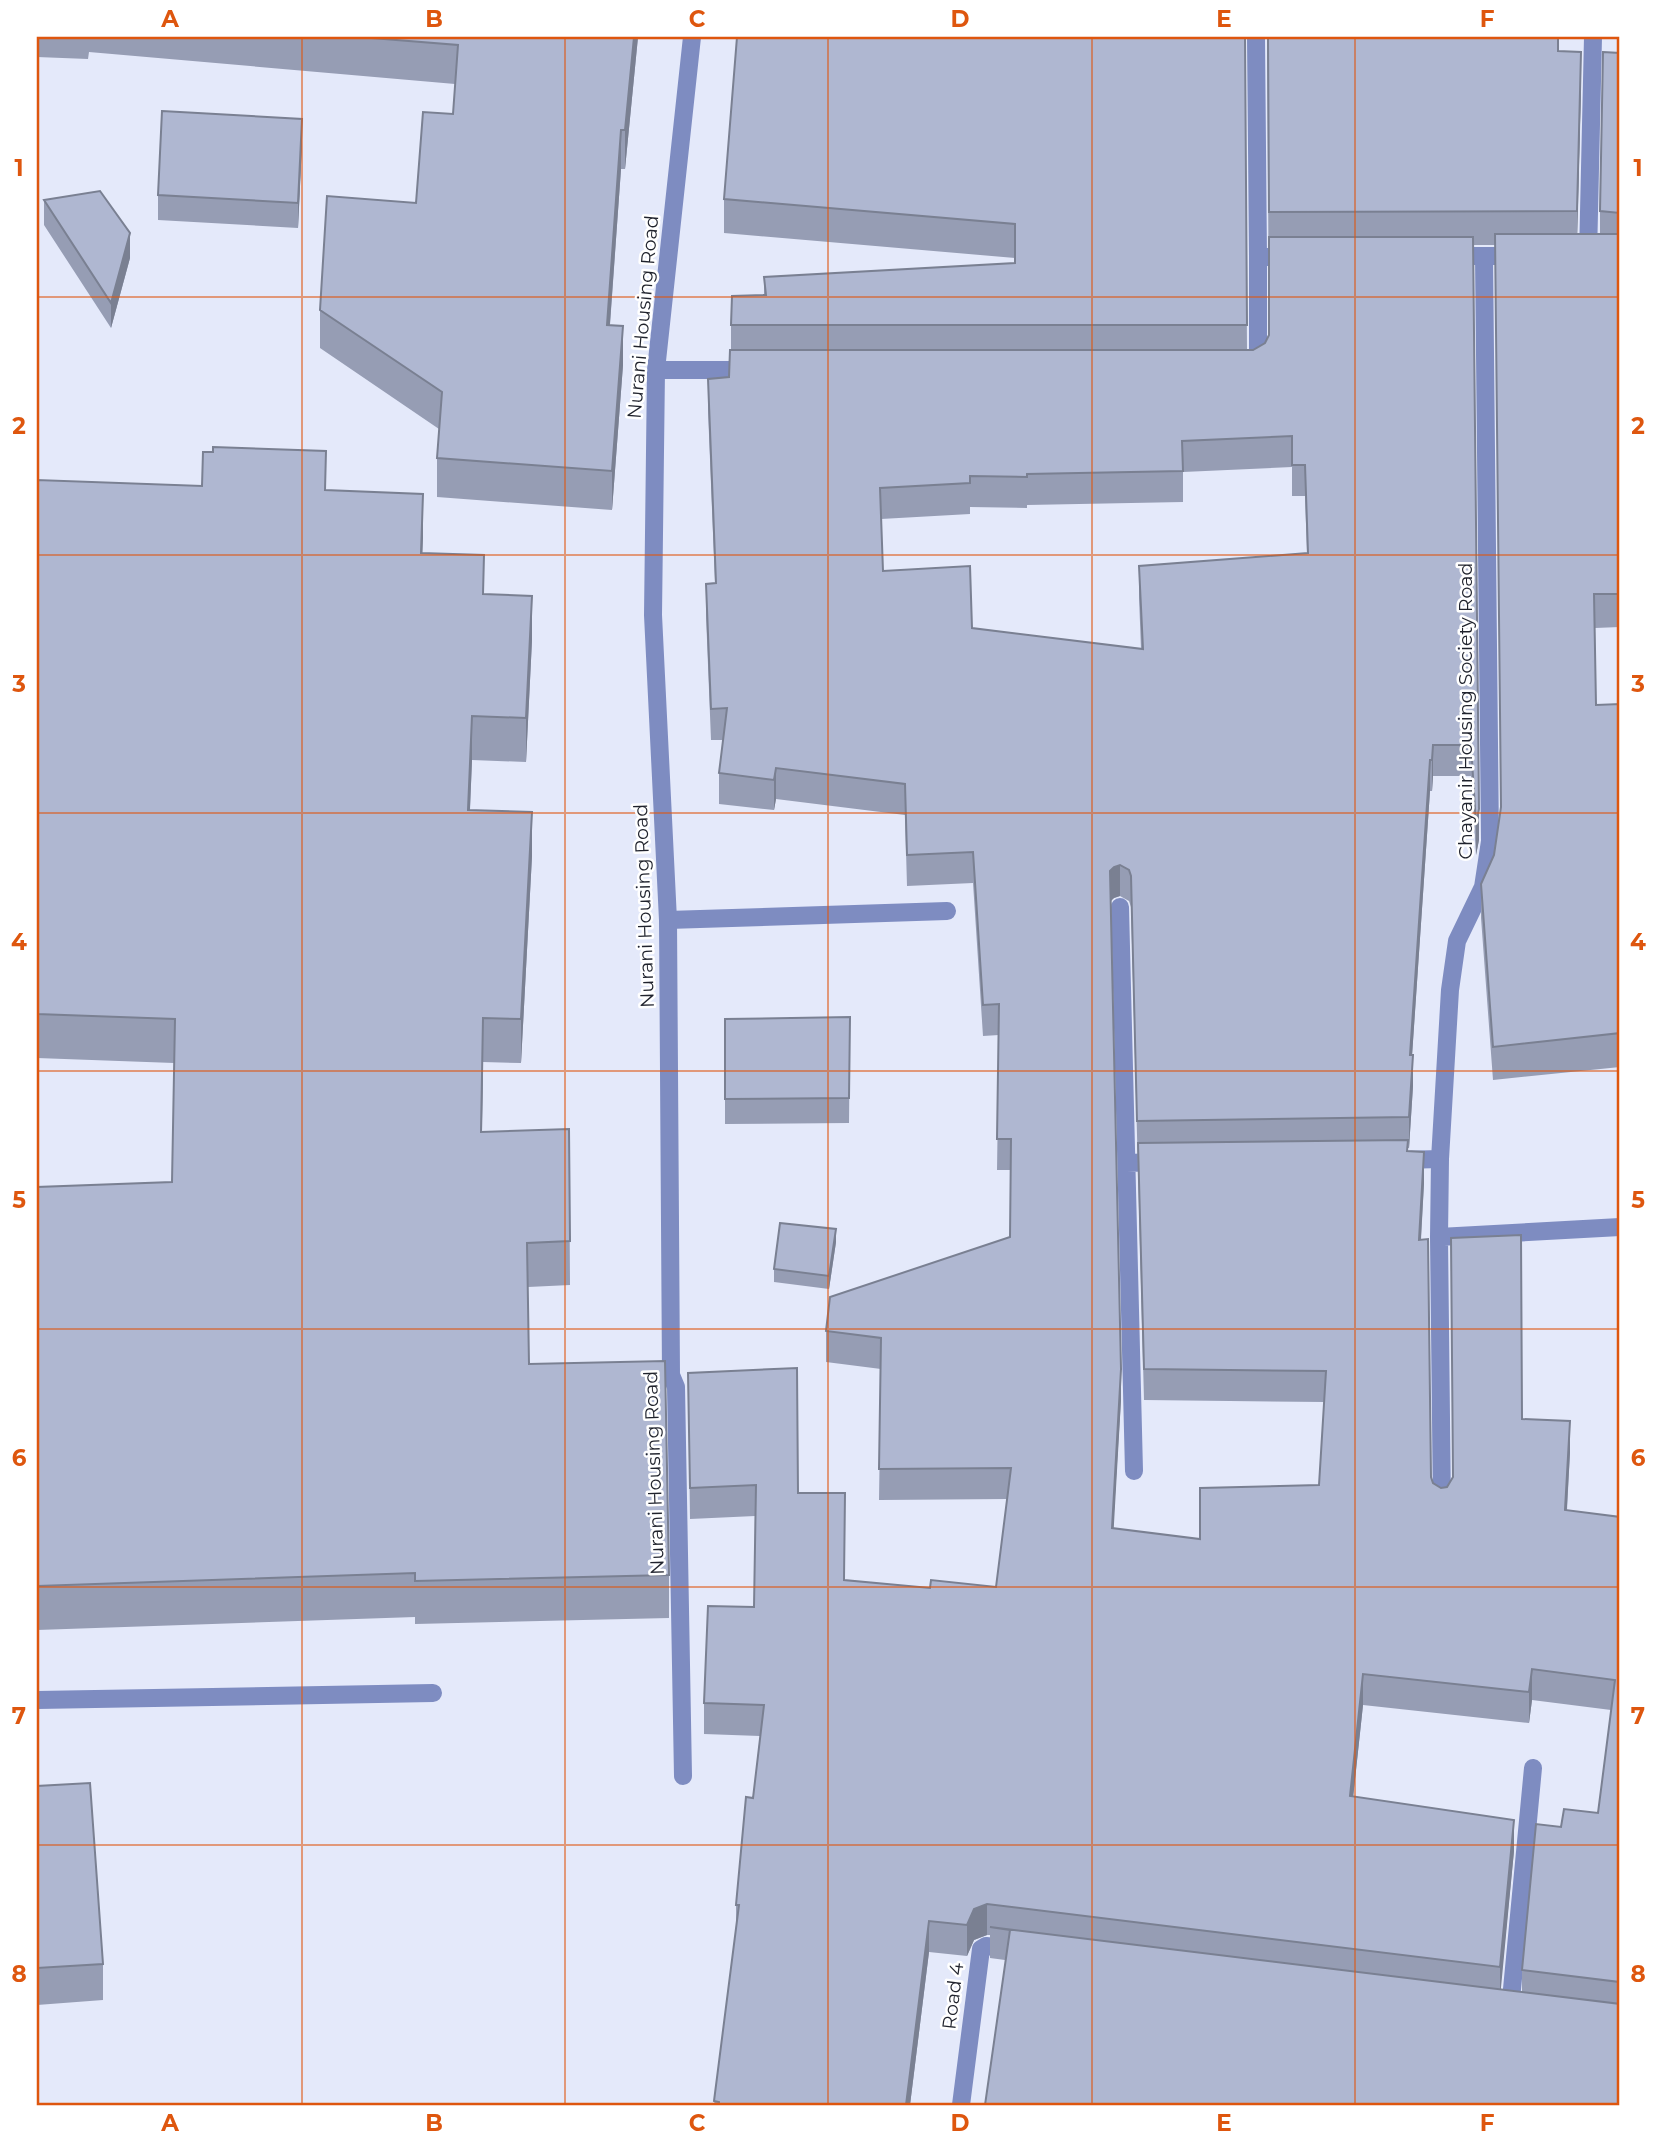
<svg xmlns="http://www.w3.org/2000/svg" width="1657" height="2142" viewBox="0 0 1657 2142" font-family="Montserrat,sans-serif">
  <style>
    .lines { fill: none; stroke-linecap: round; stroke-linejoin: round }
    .minor { stroke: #7e8cc1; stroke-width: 18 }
    .wall { fill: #969db4; fill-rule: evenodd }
    .shaded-wall { fill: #7a8092 }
    .building { fill: #afb7d1; stroke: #7a8092; stroke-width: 2; fill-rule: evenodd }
    .grid { fill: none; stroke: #de560e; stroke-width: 2; stroke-opacity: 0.55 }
    .labels { text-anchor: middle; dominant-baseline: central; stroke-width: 5; stroke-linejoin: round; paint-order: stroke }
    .street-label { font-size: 19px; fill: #1f222c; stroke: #fff }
    .neatline { fill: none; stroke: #de560e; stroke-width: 2.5 }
    .grid-label { font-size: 23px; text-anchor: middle; font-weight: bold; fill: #de560e }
  </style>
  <rect width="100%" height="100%" fill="#e4e9fa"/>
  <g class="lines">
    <path class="minor" d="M 1256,37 L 1258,257
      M 1449,256 L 1519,256
      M 1588,256 L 1593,37
      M 1254,369 L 1258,365 L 1258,257 L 1291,257
      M 656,370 L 754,370
      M 1120,907 L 1134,1471
      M 668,920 L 947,911
      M 1440,1159 L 1450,990 L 1457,941 L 1483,887 L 1490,841 L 1484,256
      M 1402,1160 L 1440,1159 L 1439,1237 L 1620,1227
      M 1127,1163 L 1161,1162
      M 1439,1237 L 1442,1508
      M 37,1700 L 433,1693
      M 683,1776 L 676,1387 L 671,1375 L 668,920 L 653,615 L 656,370 L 692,37
      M 1510,2010 L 1533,1768
      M 961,2105 L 981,1949 L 986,1946 L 1012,1949"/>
  </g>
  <path class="wall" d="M 37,37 L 638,37 L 625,169 L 621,169 L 610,325 L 623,365 L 612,510 L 437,497 L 437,458 L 439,429 L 320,348 L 320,310 L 416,203 L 453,114 L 455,84 L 89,52 L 88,59 L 37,57 Z
    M 1245,37 L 1247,350 L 1253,350 L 1265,343 L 1269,335 L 1267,37 L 1559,51 L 1581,85 L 1577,234 L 1600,234 L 1600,211 L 1620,53 L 1620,627 L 1595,628 L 1596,705 L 1620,704 L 1620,1067 L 1493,1080 L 1481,918 L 1481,884 L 1494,855 L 1501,809 L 1495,245 L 1473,245 L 1479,840 L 1476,855 L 1471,776 L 1433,776 L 1432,791 L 1430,791 L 1412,1055 L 1413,1086 L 1409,1148 L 1408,1148 L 1408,1151 L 1424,1183 L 1421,1240 L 1431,1477 L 1433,1483 L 1441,1488 L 1447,1487 L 1522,1419 L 1570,1452 L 1567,1510 L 1620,1517 L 1620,2105 L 1005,1960 L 990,1958 L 990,1935 L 987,1935 L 974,1940 L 967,1956 L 929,1952 L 910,2105 L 714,2105 L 736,1929 L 736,1905 L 753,1798 L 760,1736 L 704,1734 L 704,1703 L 754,1607 L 755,1516 L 690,1519 L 688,1373 L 798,1493 L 844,1580 L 930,1588 L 996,1587 L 1007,1499 L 879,1500 L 881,1369 L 826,1362 L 826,1331 L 1010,1237 L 1011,1170 L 997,1170 L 999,1035 L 983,1036 L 973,883 L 907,886 L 905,815 L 776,799 L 774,810 L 719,804 L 719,773 L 723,740 L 711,740 L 706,615 L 706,584 L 715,583 L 708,410 L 708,379 L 729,377 L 731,350 L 731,325 L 764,295 L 764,277 L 1015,263 L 1015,258 L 724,233 L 724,199 ZM 1292,467 L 1292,496 L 1305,496 L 1307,553 L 1139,566 L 1139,597 L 1141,649 L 972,628 L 883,571 L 881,519 L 970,514 L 970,507 L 1027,508 L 1027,505 L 1183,502 L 1183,472 ZM 1120,896 L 1129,901 L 1131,907 L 1144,1400 L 1325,1402 L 1319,1485 L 1200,1539 L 1113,1528 L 1121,1400 L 1110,901 L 1114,898 ZM 1532,1700 L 1611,1710 L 1598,1813 L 1561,1827 L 1522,1970 L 1522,1993 L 1500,1990 L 1514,1851 L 1353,1797 L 1363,1705 L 1529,1723 Z
    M 302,144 L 298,228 L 158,220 L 158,195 Z
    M 44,200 L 130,258 L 111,328 L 44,225 Z
    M 37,480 L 326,490 L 484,595 L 532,640 L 526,762 L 472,760 L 470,810 L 532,856 L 521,1063 L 483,1062 L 482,1132 L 569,1129 L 570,1285 L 528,1287 L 529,1364 L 669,1575 L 669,1618 L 415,1624 L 415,1617 L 37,1630 L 37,1187 L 172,1182 L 174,1063 L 37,1058 Z
    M 850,1017 L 849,1123 L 725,1124 L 725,1019 Z
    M 836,1242 L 829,1289 L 774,1282 L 774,1269 Z
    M 37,1786 L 103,1964 L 103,2000 L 37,2005 Z"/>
  <path class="shaded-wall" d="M 634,37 L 638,37 L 625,169 L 625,130 Z
    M 1581,52 L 1581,85 L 1577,245 L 1577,211 Z
    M 302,119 L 302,144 L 298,228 L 298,203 Z
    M 621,130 L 621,169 L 607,364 L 607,325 Z
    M 130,233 L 130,258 L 111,328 L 111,303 Z
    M 623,326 L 623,365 L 612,510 L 612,471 Z
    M 423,494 L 423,538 L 421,597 L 421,553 Z
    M 532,596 L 532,640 L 526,762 L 526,718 Z
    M 472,716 L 472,760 L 468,854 L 468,810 Z
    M 1433,745 L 1433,776 L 1432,791 L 1432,760 Z
    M 1430,760 L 1430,791 L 1410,1086 L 1410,1055 Z
    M 776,768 L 776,799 L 774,810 L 774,780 Z
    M 1479,809 L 1479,840 L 1476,855 L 1476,824 Z
    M 532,812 L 532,856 L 521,1063 L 521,1019 Z
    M 1120,865 L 1120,896 L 1114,898 L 1110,902 L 1110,871 L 1114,867 Z
    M 483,1018 L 483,1062 L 481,1176 L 481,1132 Z
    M 1413,1055 L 1413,1086 L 1409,1148 L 1409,1117 Z
    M 1424,1152 L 1424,1183 L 1419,1271 L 1419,1240 Z
    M 836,1229 L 836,1242 L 829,1289 L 829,1276 Z
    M 1121,1369 L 1121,1400 L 1112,1559 L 1112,1528 Z
    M 1570,1421 L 1570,1452 L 1565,1541 L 1565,1510 Z
    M 1532,1669 L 1532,1700 L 1529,1723 L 1529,1692 Z
    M 1363,1674 L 1363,1705 L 1350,1827 L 1350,1796 Z
    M 1514,1820 L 1514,1851 L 1500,1998 L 1500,1967 Z
    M 987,1904 L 987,1935 L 974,1940 L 967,1956 L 967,1925 L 974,1909 Z
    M 929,1921 L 929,1952 L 910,2105 L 906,2105 Z"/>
  <path class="building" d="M 359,37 L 634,37 L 625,130 L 621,130 L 607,325 L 623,326 L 612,471 L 437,458 L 442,392 L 320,310 L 327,196 L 416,203 L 423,112 L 453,114 L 458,45 Z
    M 737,37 L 1245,37 L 1247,325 L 731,325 L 732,296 L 766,295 L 764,277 L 1015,263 L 1015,224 L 724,199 Z
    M 1268,37 L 1558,37 L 1558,51 L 1581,52 L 1577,211 L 1269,212 Z
    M 1603,52 L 1620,53 L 1620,213 L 1600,211 Z
    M 162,111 L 302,119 L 298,203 L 158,195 Z
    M 100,191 L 130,233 L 111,303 L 44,200 Z
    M 1495,234 L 1620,234 L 1620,594 L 1594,594 L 1596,705 L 1620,704 L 1620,1033 L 1493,1047 L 1481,884 L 1494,855 L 1501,807 Z
    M 1269,237 L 1473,237 L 1479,809 L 1476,824 L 1471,745 L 1433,745 L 1432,760 L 1430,760 L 1410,1055 L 1413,1055 L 1409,1117 L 1137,1121 L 1131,876 L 1129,870 L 1120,865 L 1114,867 L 1110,871 L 1121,1369 L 1112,1528 L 1200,1539 L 1200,1488 L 1319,1485 L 1326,1371 L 1144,1369 L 1138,1143 L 1408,1140 L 1407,1151 L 1424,1152 L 1419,1240 L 1428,1239 L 1431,1477 L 1433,1483 L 1441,1488 L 1447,1487 L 1453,1477 L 1451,1238 L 1521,1235 L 1522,1419 L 1570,1421 L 1565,1510 L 1620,1517 L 1620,1982 L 1522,1970 L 1536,1824 L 1561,1827 L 1564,1809 L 1598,1813 L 1615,1680 L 1532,1669 L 1529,1692 L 1363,1674 L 1350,1796 L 1514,1820 L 1500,1967 L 987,1904 L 974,1909 L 967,1925 L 929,1921 L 906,2105 L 719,2105 L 719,2102 L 714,2101 L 739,1905 L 736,1905 L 746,1797 L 753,1798 L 764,1705 L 704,1703 L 708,1606 L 754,1607 L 756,1485 L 690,1488 L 688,1373 L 797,1368 L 798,1493 L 845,1493 L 844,1580 L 930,1588 L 931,1580 L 996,1587 L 1011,1468 L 879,1469 L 881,1338 L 826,1331 L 830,1297 L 1010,1237 L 1011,1139 L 997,1139 L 999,1004 L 983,1005 L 973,852 L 907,855 L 905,784 L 776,768 L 774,780 L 719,773 L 727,708 L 711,709 L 706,584 L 716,583 L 708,379 L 729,377 L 730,350 L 1253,350 L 1265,343 L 1269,335 ZM 1292,436 L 1292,465 L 1305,465 L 1308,553 L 1139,566 L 1143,649 L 972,628 L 970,566 L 883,571 L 880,488 L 970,483 L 970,476 L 1027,477 L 1027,474 L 1183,471 L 1182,441 Z
    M 213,447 L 326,451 L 325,490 L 423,494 L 421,553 L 484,555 L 483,594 L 532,596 L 526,718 L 472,716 L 468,810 L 532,812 L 521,1019 L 483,1018 L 481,1132 L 569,1129 L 570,1241 L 527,1243 L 529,1364 L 665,1361 L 669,1575 L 415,1581 L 415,1573 L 37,1586 L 37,1187 L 172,1182 L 175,1019 L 37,1014 L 37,480 L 202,486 L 203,452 L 213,452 Z
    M 850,1017 L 849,1098 L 725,1099 L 725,1019 Z
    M 780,1223 L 836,1229 L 829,1276 L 774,1269 Z
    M 90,1783 L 103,1964 L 37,1968 L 37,1786 Z
    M 990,1927 L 1620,2004 L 1620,2105 L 985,2105 L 1010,1930 Z"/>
  <path class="grid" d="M 302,37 L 302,2105M 565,37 L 565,2105M 828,37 L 828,2105M 1092,37 L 1092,2105M 1355,37 L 1355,2105M 37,297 L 1620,297M 37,555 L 1620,555M 37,813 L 1620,813M 37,1071 L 1620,1071M 37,1329 L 1620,1329M 37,1587 L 1620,1587M 37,1845 L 1620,1845"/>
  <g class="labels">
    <g class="street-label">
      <text transform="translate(643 317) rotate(-85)">Nurani Housing Road</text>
      <text transform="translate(1465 711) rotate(-90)">Chayanir Housing Society Road</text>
      <text transform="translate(644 906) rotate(-92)">Nurani Housing Road</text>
      <text transform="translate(654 1473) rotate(-92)">Nurani Housing Road</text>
      <text transform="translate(953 1996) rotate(-83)">Road 4</text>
    </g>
  </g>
  <rect width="1657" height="2142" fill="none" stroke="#ffffff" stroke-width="77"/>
  <rect x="38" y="38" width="1580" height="2066" class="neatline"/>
  <g class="grid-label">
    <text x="170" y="27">A</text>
    <text x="434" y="27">B</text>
    <text x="697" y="27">C</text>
    <text x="960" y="27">D</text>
    <text x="1224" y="27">E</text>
    <text x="1487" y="27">F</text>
    <text x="19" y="176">1</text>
    <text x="1638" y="176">1</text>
    <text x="19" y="434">2</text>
    <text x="1638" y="434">2</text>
    <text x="19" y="692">3</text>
    <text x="1638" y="692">3</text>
    <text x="19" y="950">4</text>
    <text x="1638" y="950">4</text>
    <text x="19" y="1208">5</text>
    <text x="1638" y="1208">5</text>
    <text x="19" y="1466">6</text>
    <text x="1638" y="1466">6</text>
    <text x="19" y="1724">7</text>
    <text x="1638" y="1724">7</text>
    <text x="19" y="1982">8</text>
    <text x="1638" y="1982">8</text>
    <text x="170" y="2131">A</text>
    <text x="434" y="2131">B</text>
    <text x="697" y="2131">C</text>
    <text x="960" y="2131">D</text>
    <text x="1224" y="2131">E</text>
    <text x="1487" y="2131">F</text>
  </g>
</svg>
